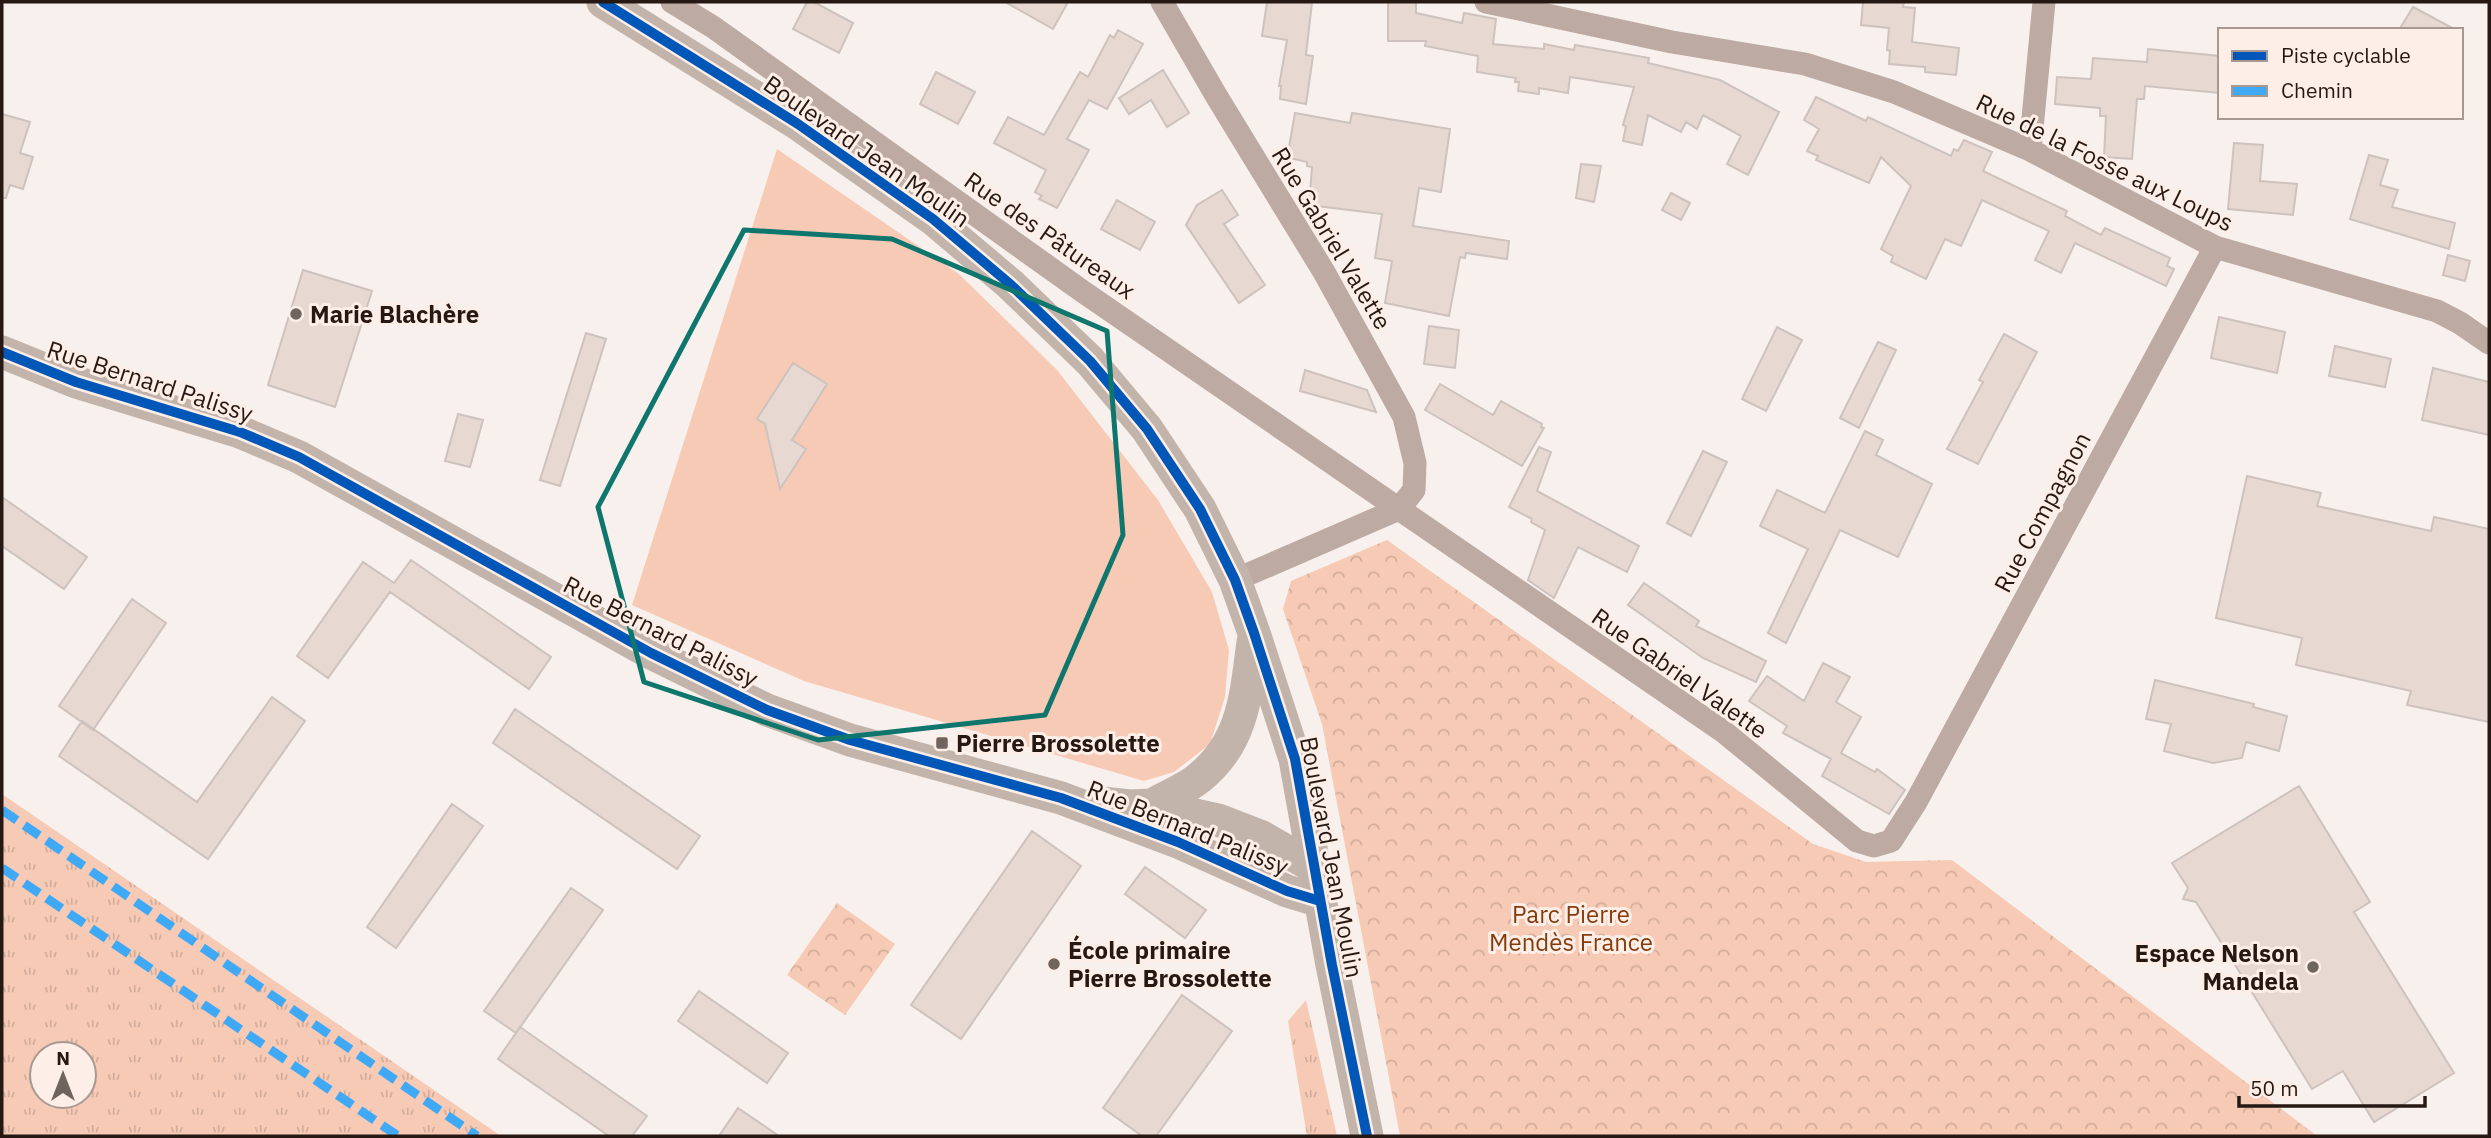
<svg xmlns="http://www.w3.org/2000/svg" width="2491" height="1138" viewBox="0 0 2491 1138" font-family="'IBM Plex Sans',sans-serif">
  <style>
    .grass { fill: url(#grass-tufts); fill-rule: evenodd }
    .park { fill: url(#park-crowns) }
    .pitch { fill: #f6cab5 }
    .building { fill: #e7d9d2; stroke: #cdc2bd; stroke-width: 2 }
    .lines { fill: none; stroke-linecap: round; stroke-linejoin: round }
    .street { stroke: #bcaaa3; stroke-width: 23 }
    .secondary { stroke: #c3b4ab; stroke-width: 33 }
    .quiet { stroke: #3fa9f5; stroke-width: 9; stroke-dasharray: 18 9; stroke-linecap: butt }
    .cycleway-casing { stroke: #fdeee7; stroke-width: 15 }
    .cycleway { stroke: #0057b8; stroke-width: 10 }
    .marked { fill: none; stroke: #0f766e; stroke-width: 5; stroke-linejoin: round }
    .poi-dot { fill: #70645f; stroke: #fdeee7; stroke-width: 2.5 }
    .labels { text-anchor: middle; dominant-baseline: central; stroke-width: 6; stroke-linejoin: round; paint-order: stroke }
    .street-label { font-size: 24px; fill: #261913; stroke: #fdeee7 }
    .poi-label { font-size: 24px; font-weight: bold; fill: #261913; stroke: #fdeee7; text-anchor: start }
    .park-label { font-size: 24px; fill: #863b0c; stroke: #fdeee7 }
  </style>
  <defs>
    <pattern id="grass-tufts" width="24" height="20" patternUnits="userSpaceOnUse" patternTransform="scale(1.75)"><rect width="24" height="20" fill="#f6cab5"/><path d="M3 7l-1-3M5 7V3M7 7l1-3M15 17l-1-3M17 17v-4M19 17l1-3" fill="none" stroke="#d3ad9b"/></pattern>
    <pattern id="park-crowns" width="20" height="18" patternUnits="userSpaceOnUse" patternTransform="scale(1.75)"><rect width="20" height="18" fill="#f6cab5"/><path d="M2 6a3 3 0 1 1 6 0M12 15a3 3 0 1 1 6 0" fill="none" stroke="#d3ad9b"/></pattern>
  </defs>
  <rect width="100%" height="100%" fill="#f8f0ec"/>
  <path class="grass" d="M 2,794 L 501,1136 L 2,1136 ZM 42,1054 L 84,1054 L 84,1096 L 42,1096 Z
    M 1306,1000 L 1337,1136 L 1307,1136 L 1288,1021 Z"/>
  <path class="park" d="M 1387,540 L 1813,844 L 1866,862 L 1952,860 L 2317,1136 L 1400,1136 L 1322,724 L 1283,609 L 1291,581 Z
    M 837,903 L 895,944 L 845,1015 L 787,975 Z"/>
  <path class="pitch" d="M 777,149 L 959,274 L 1057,370 L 1158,500 L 1212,592 L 1229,650 L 1225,697 L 1210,744 L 1174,772 L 1144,781 L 804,681 L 632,605 Z"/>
  <path class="building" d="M 807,2 L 814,2 L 853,23 L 839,53 L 793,29 Z
    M 1005,2 L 1068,2 L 1053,29 Z
    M 1267,2 L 1312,2 L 1306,55 L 1313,56 L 1306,104 L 1280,99 L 1281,86 L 1279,86 L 1287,40 L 1262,36 Z
    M 1388,2 L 1416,2 L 1416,13 L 1462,23 L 1464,13 L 1496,19 L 1493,44 L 1544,49 L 1544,44 L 1574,50 L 1575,45 L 1649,58 L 1648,63 L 1720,80 L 1779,112 L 1748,175 L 1727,164 L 1741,136 L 1703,115 L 1697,129 L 1686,122 L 1681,132 L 1648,115 L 1642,145 L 1623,141 L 1626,126 L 1623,125 L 1634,87 L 1570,77 L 1568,93 L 1539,88 L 1539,94 L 1518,91 L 1519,82 L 1515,82 L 1516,78 L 1477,72 L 1478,56 L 1425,46 L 1426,41 L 1388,41 Z
    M 1863,2 L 1904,2 L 1903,7 L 1915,8 L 1912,42 L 1959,48 L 1956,75 L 1925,72 L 1925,67 L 1889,64 L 1890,51 L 1887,50 L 1889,28 L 1861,25 Z
    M 2413,7 L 2456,30 L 2399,30 Z
    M 1118,30 L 1143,44 L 1107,109 L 1089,100 L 1067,139 L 1089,150 L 1057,208 L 1039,199 L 1042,196 L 1035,192 L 1046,170 L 994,143 L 1008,117 L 1044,135 L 1080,72 L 1088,77 L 1110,35 L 1114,38 Z
    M 2148,49 L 2220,56 L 2220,93 L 2145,86 L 2144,99 L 2137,99 L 2132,159 L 2104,157 L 2106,116 L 2100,116 L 2100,108 L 2055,104 L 2057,77 L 2091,79 L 2093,58 L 2147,62 Z
    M 1163,70 L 1189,113 L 1167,127 L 1151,100 L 1129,114 L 1119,98 Z
    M 936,72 L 975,92 L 958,124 L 920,104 Z
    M 1816,97 L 1866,121 L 1868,117 L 1951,156 L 1954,149 L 1958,151 L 1964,140 L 1992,152 L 1983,171 L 2067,211 L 2065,216 L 2101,235 L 2105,228 L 2170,258 L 2167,266 L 2174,269 L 2166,286 L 2075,243 L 2061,273 L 2035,260 L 2049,231 L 1982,200 L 1961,246 L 1945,239 L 1926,279 L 1891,262 L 1893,256 L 1881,249 L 1911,186 L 1881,157 L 1869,183 L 1816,160 L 1818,156 L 1807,151 L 1819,129 L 1804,120 Z
    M 1295,113 L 1350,123 L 1352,113 L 1450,129 L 1441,192 L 1419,188 L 1413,226 L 1509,241 L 1507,259 L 1466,253 L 1465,258 L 1460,257 L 1449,316 L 1385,303 L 1392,261 L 1375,258 L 1382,214 L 1309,205 L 1312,167 L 1307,166 L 1307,162 L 1290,158 L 1291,154 L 1288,153 Z
    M 2,114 L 30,122 L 20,153 L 33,157 L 23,189 L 10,185 L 6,198 L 2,198 Z
    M 2234,143 L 2263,145 L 2260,181 L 2297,184 L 2293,215 L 2228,209 Z
    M 2369,155 L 2388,160 L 2380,185 L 2398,190 L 2392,207 L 2455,223 L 2449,249 L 2350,219 Z
    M 1581,164 L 1601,166 L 1594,202 L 1576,198 Z
    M 1222,190 L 1238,215 L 1224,224 L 1265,285 L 1239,303 L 1186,225 L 1197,205 Z
    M 1671,193 L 1690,203 L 1681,220 L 1662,210 Z
    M 1117,200 L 1155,222 L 1140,250 L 1101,229 Z
    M 2448,255 L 2470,261 L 2465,281 L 2443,275 Z
    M 303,270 L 372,291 L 335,407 L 268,385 Z
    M 2219,317 L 2285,332 L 2277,373 L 2211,358 Z
    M 1429,326 L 1459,330 L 1455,368 L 1424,364 Z
    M 1777,327 L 1802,340 L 1766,411 L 1742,399 Z
    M 586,333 L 606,339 L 560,486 L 540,480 Z
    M 2004,334 L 2037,352 L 1978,464 L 1947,449 L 1983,382 L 1979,380 Z
    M 1878,342 L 1896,350 L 1859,428 L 1840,418 Z
    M 2335,346 L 2391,359 L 2385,387 L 2329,376 Z
    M 793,363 L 827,384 L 792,440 L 806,449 L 780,489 L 765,424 L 757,419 Z
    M 2433,368 L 2489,382 L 2489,435 L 2422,420 Z
    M 1305,370 L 1367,390 L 1376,412 L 1300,391 Z
    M 1440,384 L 1493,415 L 1501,401 L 1542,424 L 1541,427 L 1544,428 L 1522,466 L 1425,410 Z
    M 458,414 L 483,420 L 470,467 L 445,461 Z
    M 1865,431 L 1883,440 L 1876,455 L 1932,484 L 1898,557 L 1840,530 L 1786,643 L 1768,633 L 1808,549 L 1760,526 L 1777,490 L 1825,513 Z
    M 1539,447 L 1551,452 L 1537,491 L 1639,546 L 1627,572 L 1578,547 L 1554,598 L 1528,580 L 1545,530 L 1531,522 L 1532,519 L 1509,507 Z
    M 1703,451 L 1727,462 L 1691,536 L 1667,523 Z
    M 2247,476 L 2321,493 L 2317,506 L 2431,531 L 2434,517 L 2489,529 L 2489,722 L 2407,705 L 2411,691 L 2296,665 L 2302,638 L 2216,618 Z
    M 2,497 L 87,557 L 64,589 L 2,546 Z
    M 411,560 L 551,657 L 529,689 L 390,592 L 328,678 L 297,656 L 363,562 L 394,583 Z
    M 1644,583 L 1699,621 L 1696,626 L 1766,661 L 1756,682 L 1703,658 L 1628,605 Z
    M 132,599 L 166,623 L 93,730 L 59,706 Z
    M 1823,663 L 1850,677 L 1836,702 L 1861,717 L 1841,753 L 1875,772 L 1877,769 L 1905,790 L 1889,814 L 1822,776 L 1831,759 L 1783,733 L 1787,726 L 1749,701 L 1767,676 L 1804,701 Z
    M 2155,680 L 2254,704 L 2253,707 L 2287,716 L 2279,751 L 2246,742 L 2242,758 L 2213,763 L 2164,751 L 2171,724 L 2146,719 Z
    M 272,697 L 305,721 L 208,859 L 59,756 L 82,721 L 197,802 Z
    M 515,709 L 700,836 L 677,869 L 493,743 Z
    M 2299,786 L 2370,902 L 2354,912 L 2454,1073 L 2374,1122 L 2343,1071 L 2312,1089 L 2196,902 L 2183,899 L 2188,888 L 2172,863 Z
    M 452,804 L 483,826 L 396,948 L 367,927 Z
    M 1032,831 L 1081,866 L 961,1039 L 911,1005 Z
    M 1145,867 L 1206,910 L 1185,938 L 1125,894 Z
    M 571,888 L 603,910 L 516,1033 L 484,1011 Z
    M 699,991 L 788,1053 L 767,1083 L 678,1021 Z
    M 1182,995 L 1232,1031 L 1156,1136 L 1142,1136 L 1103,1108 Z
    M 520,1027 L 647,1116 L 632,1136 L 609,1136 L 498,1059 Z
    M 738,1108 L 779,1136 L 719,1136 Z"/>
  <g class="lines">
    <path class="street" d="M 672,2 L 713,27 L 1082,291 L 1399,509
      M 1162,2 L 1217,97 L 1324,272 L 1404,417 L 1415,463 L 1414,490 L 1399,509 L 1724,732 L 1857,841 L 1874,846 L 1891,841 L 1916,802 L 2215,247
      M 1486,2 L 1672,42 L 1805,64 L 1894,92 L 2030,150 L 2215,247 L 2437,311 L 2460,323 L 2489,343
      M 2030,150 L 2044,2
      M 1235,580 L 1399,509"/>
    <path class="secondary" d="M 603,2 L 798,124 L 933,219 L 1010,284 L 1090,361 L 1147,429 L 1200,509 L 1235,580 L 1254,633 L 1295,759 L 1332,965 L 1367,1136
      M 2,352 L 76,382 L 240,432 L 299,457 L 651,653 L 767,710 L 850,740 L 1061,798 L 1178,842 L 1287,891 L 1320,901
      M 1102,803 L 1130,806 L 1152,805 L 1218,820 L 1262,837 L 1314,867
      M 1152,805 C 1167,796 1186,789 1199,778 C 1244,742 1246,694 1253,642"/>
    <path class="quiet" d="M 2,810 L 477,1136
      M 2,868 L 398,1136"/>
    <g class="cycleway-casing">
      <path id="cycleway" d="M 603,2 L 798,124 L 933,219 L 1010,284 L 1090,361 L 1147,429 L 1200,509 L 1235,580 L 1254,633 L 1295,759 L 1332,965 L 1367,1136
        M 2,352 L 76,382 L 240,432 L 299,457 L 651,653 L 767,710 L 850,740 L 1061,798 L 1178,842 L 1287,891 L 1320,901"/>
    </g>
    <use href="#cycleway" class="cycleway"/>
  </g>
  <path class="marked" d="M 744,230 L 892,239 L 1107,331 L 1123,535 L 1045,715 L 818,740 L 644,682 L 598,507 Z"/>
  <g class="poi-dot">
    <circle cx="296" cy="314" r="7"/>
    <rect x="935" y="736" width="14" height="14" rx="3.5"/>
    <circle cx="1054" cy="964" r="7"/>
    <circle cx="2313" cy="967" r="7"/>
  </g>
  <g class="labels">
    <g class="street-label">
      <text transform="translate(867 151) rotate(35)">Boulevard Jean Moulin</text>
      <text transform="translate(2105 162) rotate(26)">Rue de la Fosse aux Loups</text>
      <text transform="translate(1050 235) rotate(35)">Rue des Pâtureaux</text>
      <text transform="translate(1332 238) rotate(59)">Rue Gabriel Valette</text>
      <text transform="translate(150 381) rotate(18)">Rue Bernard Palissy</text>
      <text transform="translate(2042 512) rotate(-62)">Rue Compagnon</text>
      <text transform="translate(661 631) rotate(27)">Rue Bernard Palissy</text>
      <text transform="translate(1680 673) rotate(35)">Rue Gabriel Valette</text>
      <text transform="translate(1188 827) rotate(22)">Rue Bernard Palissy</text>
      <text transform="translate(1332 857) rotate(79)">Boulevard Jean Moulin</text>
    </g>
    <g class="poi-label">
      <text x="310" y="314">Marie Blachère</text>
      <text x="956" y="743">Pierre Brossolette</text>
      <text x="1068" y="950">École primaire<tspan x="1068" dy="28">Pierre Brossolette</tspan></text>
      <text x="2299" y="953" text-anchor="end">Espace Nelson<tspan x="2299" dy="28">Mandela</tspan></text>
    </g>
    <g class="park-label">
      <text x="1571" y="914">Parc Pierre<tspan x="1571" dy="28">Mendès France</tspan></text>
    </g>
  </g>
  <rect width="2491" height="1138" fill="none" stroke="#261913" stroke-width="7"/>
  <rect x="2218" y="28" width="245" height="91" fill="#fdeee7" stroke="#a79992" stroke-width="2"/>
  <rect x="2232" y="51" width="35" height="10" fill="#0057b8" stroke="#a79992" stroke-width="2"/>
  <text x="2281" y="63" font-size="21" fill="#261913">Piste cyclable</text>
  <rect x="2232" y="86" width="35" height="10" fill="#3fa9f5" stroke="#a79992" stroke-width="2"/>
  <text x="2281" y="98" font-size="21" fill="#261913">Chemin</text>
  <g transform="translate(63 1075)"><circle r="33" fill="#fdeee7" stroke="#a79992" stroke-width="2"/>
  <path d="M0-5L12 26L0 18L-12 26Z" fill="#70645f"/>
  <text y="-10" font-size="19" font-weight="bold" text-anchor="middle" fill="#261913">N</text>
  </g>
  <path d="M2239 1096v10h186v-10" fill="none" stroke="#261913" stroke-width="3.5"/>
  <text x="2250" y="1096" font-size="21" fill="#261913" stroke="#fdeee7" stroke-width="5" paint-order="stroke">50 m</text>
</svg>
